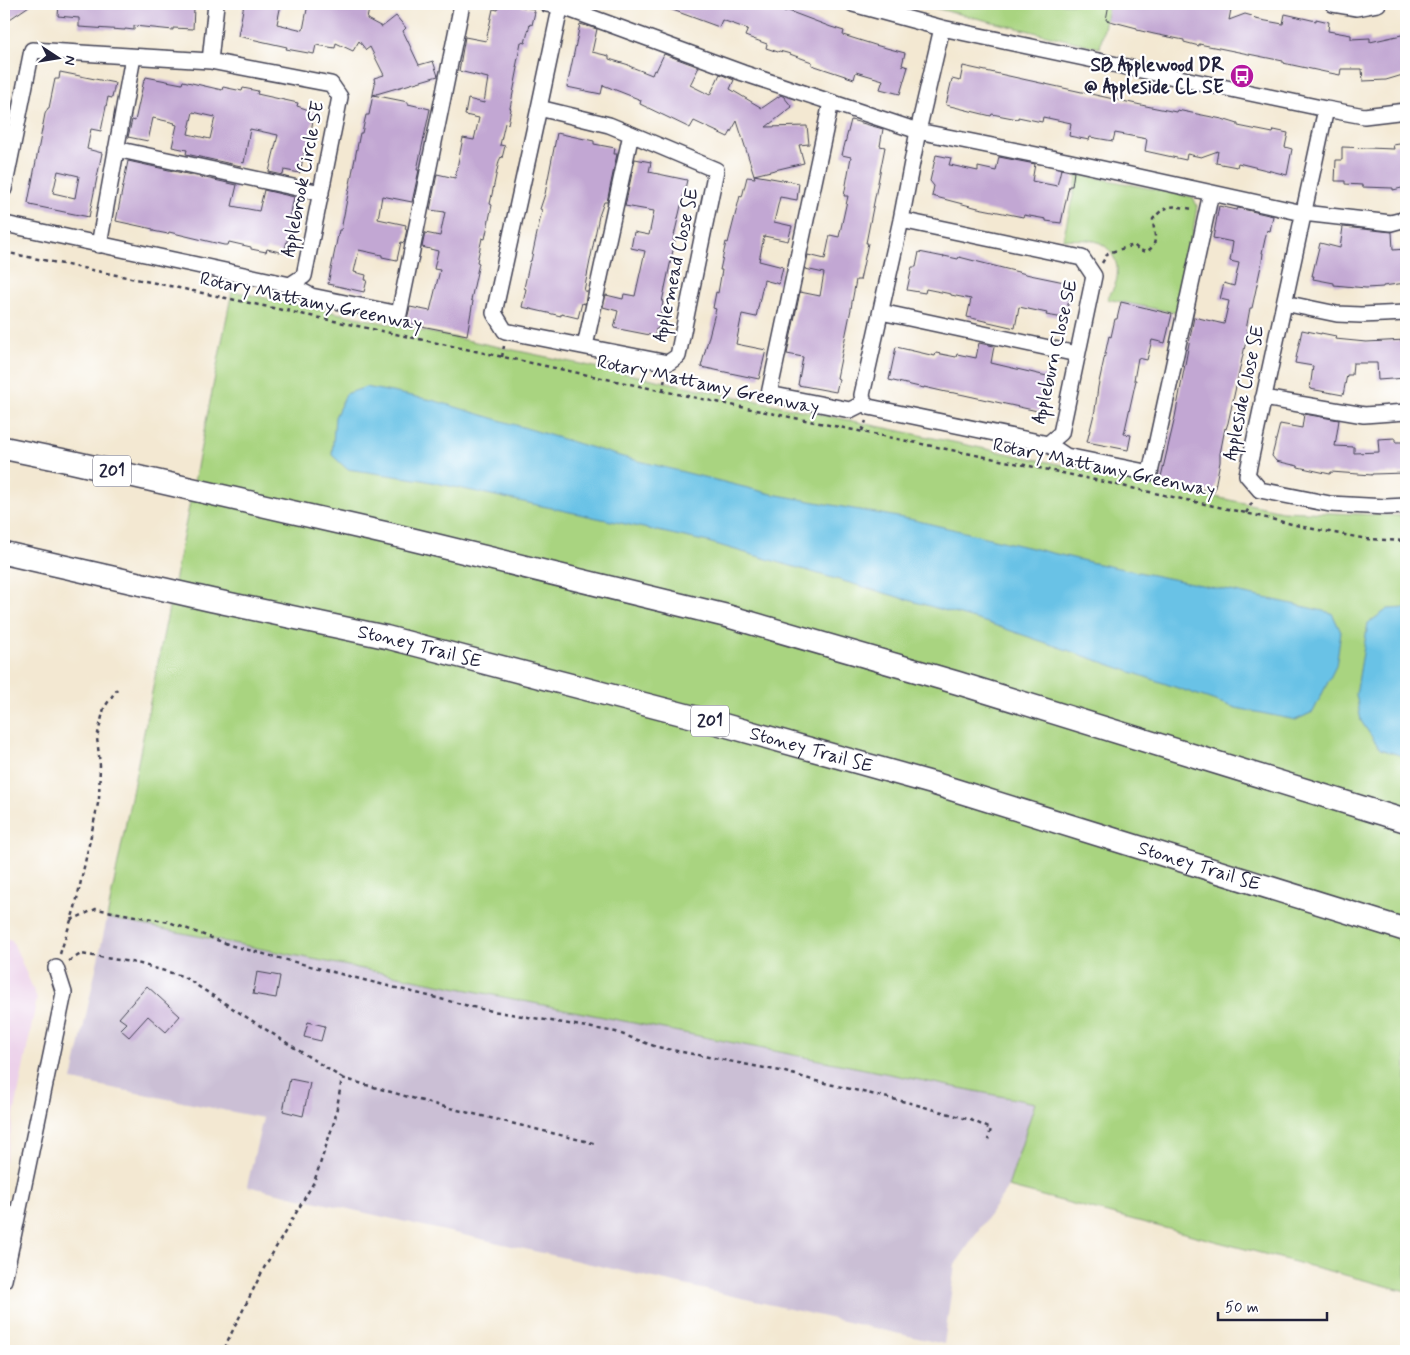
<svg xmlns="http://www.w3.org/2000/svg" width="1410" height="1355" viewBox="0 0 1410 1355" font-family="Mynerve,sans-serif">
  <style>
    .built { fill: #ecd1ea }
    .industrial { fill: #cbbfd5 }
    .green { fill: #a9d480; stroke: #667b5e }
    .water { fill: #69c2e6; stroke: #467290 }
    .building { fill: #c2a7d3; fill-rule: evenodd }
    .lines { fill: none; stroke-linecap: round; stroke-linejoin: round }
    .minor-casing { stroke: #414052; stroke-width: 18 }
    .highway-casing { stroke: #414052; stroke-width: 25 }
    .path { stroke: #414052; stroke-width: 2.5; stroke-dasharray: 4 4; stroke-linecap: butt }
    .minor { stroke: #fff; stroke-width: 15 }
    .highway { stroke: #fff; stroke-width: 22 }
    .labels { text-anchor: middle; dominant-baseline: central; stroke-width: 4.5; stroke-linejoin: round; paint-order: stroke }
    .shield { fill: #fff; stroke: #646476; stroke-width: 1 }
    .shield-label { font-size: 18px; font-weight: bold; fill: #22223b }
    .poi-label { font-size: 19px; font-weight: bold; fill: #22223b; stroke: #fff; text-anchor: end }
    .street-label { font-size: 19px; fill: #22223b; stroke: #fff }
  </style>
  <rect width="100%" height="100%" fill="#fff"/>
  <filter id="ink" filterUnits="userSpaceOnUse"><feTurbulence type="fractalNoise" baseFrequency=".02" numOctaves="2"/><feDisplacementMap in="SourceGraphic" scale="10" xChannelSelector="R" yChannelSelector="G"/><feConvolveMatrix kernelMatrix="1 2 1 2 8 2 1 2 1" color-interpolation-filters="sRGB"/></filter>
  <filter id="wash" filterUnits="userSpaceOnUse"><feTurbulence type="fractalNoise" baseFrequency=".0096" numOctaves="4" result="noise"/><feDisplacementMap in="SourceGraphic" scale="20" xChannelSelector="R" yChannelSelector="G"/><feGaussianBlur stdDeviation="1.12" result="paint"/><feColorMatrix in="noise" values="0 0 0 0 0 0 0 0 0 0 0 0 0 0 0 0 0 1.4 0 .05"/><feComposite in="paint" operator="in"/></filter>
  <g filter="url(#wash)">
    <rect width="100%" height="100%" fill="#f3e8d2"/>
    <path class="built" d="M 4,938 L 12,940 L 37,998 L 4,1166 Z"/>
    <path class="industrial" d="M 107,918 L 1036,1103 L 1008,1187 L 955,1265 L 944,1344 L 247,1186 L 263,1118 L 72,1080 Z"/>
    <path class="green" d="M 918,4 L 1109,4 L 1100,48 Z
      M 1078,174 L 1193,197 L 1197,206 L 1193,232 L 1176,313 L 1107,299 C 1110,294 1114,288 1116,282 C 1121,265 1112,246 1095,241 C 1086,239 1073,240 1063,239 Z
      M 232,291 L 1282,511 L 1406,516 L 1406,1291 L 1008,1187 L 1035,1103 L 107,918 Z"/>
    <path class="water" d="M 366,387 L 432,400 L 623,457 L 772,494 L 914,520 L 1094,563 L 1279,601 L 1332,613 L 1341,632 L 1336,666 L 1313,712 L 1296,720 L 1236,708 L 988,623 L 708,542 L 422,480 L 347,469 L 332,455 L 335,417 L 346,394 Z
      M 1406,608 L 1406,757 L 1380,749 L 1361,721 L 1356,694 L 1368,623 L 1388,609 Z"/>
    <g id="blocks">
      <path class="building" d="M 4,4 L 32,4 L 4,23 Z
        M 59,4 L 174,4 L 175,7 L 194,8 L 193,29 L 173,28 L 173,30 L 134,26 L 134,30 L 125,29 L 125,30 L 79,27 L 79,18 L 58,16 Z
        M 244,4 L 281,4 L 277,24 L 303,30 L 308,4 L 370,4 L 367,19 L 382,27 L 396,16 L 406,28 L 403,31 L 419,65 L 433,61 L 438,76 L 373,95 L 408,102 L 408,104 L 430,109 L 417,170 L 419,170 L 412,202 L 382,196 L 378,219 L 406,225 L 405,229 L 407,229 L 404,243 L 401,242 L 397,260 L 382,257 L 382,255 L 359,250 L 354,272 L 366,275 L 365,280 L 367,280 L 364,292 L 328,284 L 339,230 L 341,230 L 360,133 L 362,133 L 366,115 L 369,115 L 375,84 L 374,78 L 384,75 L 370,47 L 366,50 L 359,41 L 353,51 L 336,43 L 335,48 L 316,45 L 314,54 L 286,49 L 287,47 L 238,36 Z
        M 499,4 L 509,4 L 534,9 L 534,12 L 535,12 L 532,25 L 530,24 L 525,43 L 521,42 L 516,68 L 518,68 L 510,108 L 511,109 L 508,124 L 505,123 L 500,145 L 505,146 L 502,158 L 501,157 L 499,161 L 490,204 L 492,205 L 485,239 L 482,238 L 477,262 L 479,263 L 471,300 L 473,301 L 467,335 L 406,323 L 410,307 L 430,311 L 440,270 L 434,269 L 438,251 L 422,247 L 425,233 L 440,236 L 445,212 L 430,210 L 437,174 L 455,178 L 463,138 L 474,140 L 479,118 L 465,115 L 468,99 L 484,103 L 488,78 L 459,71 L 465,37 L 486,41 L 493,9 L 498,10 Z
        M 660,4 L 762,4 L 786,12 L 786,10 L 831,27 L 844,31 L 843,35 L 875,45 L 905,53 L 902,65 L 908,67 L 900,94 L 880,89 L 883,80 L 856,72 L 854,79 L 812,65 L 812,62 L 787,53 L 779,51 L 778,52 L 766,48 L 767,44 L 745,36 L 748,29 L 722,20 L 719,27 L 659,5 Z
        M 1109,4 L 1194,4 L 1210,7 L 1211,4 L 1218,6 L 1219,4 L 1232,4 L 1229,20 L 1245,14 L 1252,16 L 1255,19 L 1283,24 L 1285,14 L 1316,21 L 1316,19 L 1329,22 L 1328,31 L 1351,35 L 1351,39 L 1370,38 L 1370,42 L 1406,34 L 1406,74 L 1386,80 L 1363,81 L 1362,69 L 1341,69 L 1340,75 L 1325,72 L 1283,63 L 1283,61 L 1199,44 L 1199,46 L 1184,42 L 1184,40 L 1154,34 L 1137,30 L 1137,28 L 1106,20 Z
        M 580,24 L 597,29 L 592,52 L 609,56 L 609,59 L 629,65 L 629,66 L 652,75 L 654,70 L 656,71 L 664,54 L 699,67 L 690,85 L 710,95 L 720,74 L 734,80 L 730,89 L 762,108 L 781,95 L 784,97 L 792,107 L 766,127 L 807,126 L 809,144 L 799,145 L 804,163 L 754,175 L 799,183 L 797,200 L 780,197 L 774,222 L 792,226 L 788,241 L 764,236 L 759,261 L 783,267 L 779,284 L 764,280 L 756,317 L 742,314 L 736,344 L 766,350 L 759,379 L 701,367 L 716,309 L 713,308 L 716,292 L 718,293 L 722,270 L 720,270 L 726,242 L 728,243 L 740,196 L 742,197 L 747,177 L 755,178 L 737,121 L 728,137 L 694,121 L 690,128 L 640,104 L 641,100 L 603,85 L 601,94 L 567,87 Z
        M 963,66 L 1141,105 L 1176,112 L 1177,110 L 1222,119 L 1238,124 L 1238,126 L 1273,133 L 1274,130 L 1288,133 L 1285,147 L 1292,149 L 1287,175 L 1238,163 L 1237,167 L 1216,163 L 1218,151 L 1201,157 L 1187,154 L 1186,160 L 1145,151 L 1147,139 L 1115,133 L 1113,141 L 1090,137 L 1089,140 L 1069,136 L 1071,123 L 1043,117 L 1042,122 L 1018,117 L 1018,119 L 992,114 L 991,116 L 946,105 L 952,79 L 960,81 Z
        M 60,72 L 115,83 L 112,98 L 108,97 L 101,131 L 91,129 L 87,149 L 102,153 L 89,217 L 30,205 L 30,204 L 28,203 L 45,114 L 48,108 L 49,108 L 55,79 L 59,79 ZM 58,171 L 79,176 L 75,198 L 53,193 Z
        M 146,77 L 182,84 L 183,81 L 222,90 L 223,87 L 242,91 L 243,88 L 258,91 L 257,94 L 298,103 L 297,106 L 315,112 L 308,144 L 306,143 L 300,173 L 284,170 L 283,175 L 269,172 L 278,135 L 250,129 L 244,163 L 242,162 L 241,166 L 186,154 L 187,150 L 172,147 L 177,125 L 174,124 L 175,123 L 153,118 L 148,141 L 128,137 L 132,120 L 135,121 L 144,80 L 145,80 ZM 193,112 L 215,117 L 210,139 L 188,134 Z
        M 851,120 L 883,129 L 880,146 L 885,147 L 866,243 L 868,243 L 860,280 L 856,280 L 852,302 L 851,309 L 837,378 L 839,379 L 836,392 L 798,385 L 803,357 L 787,354 L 800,292 L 820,296 L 824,273 L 805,269 L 808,255 L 825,259 L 830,235 L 839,237 L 848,196 L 844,196 L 851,157 L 842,155 Z
        M 557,133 L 594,141 L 594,144 L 615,148 L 614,154 L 617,154 L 607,202 L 604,202 L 599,216 L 584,291 L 587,291 L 585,304 L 582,303 L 578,318 L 561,314 L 561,316 L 522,307 L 526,289 L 524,288 L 530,261 L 531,261 L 542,210 L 540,209 L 545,194 Z
        M 1406,143 L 1406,187 L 1393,190 L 1393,188 L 1362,187 L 1362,185 L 1345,184 L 1345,181 L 1335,181 L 1336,160 L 1342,160 L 1342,147 L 1394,149 L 1393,145 Z
        M 936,155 L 951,158 L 949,165 L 950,165 L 978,171 L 978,167 L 996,171 L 999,157 L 1035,164 L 1032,181 L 1057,186 L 1061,169 L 1074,172 L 1072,186 L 1069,186 L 1061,223 L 1046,221 L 1046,219 L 1024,215 L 1023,217 L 978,208 L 932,196 L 934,186 L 930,181 Z
        M 635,159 L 651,162 L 649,172 L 687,180 L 673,240 L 675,241 L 662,302 L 663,302 L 658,329 L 656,329 L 655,336 L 614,328 L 618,311 L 603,307 L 606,295 L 623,299 L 624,294 L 635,296 L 645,251 L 631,248 L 634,232 L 649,235 L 654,211 L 625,206 Z
        M 128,161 L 237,185 L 232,206 L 259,211 L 264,190 L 294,197 L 290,218 L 292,218 L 285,250 L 284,250 L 284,253 L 267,249 L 266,252 L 251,249 L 251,247 L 229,242 L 228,245 L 224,245 L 169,232 L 168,234 L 153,231 L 153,229 L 116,221 Z
        M 1219,206 L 1237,210 L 1238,208 L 1273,216 L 1270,231 L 1267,230 L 1262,253 L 1263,253 L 1262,261 L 1252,308 L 1250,308 L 1246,330 L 1248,332 L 1228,423 L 1226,429 L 1225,428 L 1220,454 L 1220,462 L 1214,492 L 1160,481 L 1175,417 L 1194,317 L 1224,324 L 1229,301 L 1220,299 L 1224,283 L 1234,286 L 1239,263 L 1230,261 L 1233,242 L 1213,238 Z
        M 1343,227 L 1392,232 L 1393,250 L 1406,249 L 1406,283 L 1383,286 L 1383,287 L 1366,288 L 1334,285 L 1334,283 L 1313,279 L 1314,276 L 1312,276 L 1320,243 L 1340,248 Z
        M 919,252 L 944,257 L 944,256 L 958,259 L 959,257 L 1030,275 L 1069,283 L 1066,297 L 1070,297 L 1064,318 L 1046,315 L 1047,313 L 1019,307 L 1015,328 L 967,317 L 971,299 L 951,295 L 951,294 L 926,289 L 925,293 L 907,290 L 912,267 L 916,267 Z
        M 1121,302 L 1172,314 L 1165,343 L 1152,340 L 1147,360 L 1138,358 L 1134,380 L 1136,380 L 1124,434 L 1131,435 L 1128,450 L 1087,442 L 1095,410 L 1098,387 L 1109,336 L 1111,337 L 1115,319 L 1117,319 Z
        M 1302,330 L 1321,334 L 1321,333 L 1336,336 L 1335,339 L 1366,342 L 1406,340 L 1406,378 L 1378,380 L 1377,363 L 1353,363 L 1352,375 L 1347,375 L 1343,395 L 1310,389 L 1313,366 L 1295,363 Z
        M 979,343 L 994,346 L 991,363 L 1051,377 L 1042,412 L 955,393 L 946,392 L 924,387 L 924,388 L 889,380 L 896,347 L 935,356 L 936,353 L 956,357 L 957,354 L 976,358 Z
        M 1304,414 L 1339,420 L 1335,446 L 1354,447 L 1354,453 L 1379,452 L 1378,439 L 1395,438 L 1395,442 L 1406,442 L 1406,473 L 1372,474 L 1372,475 L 1331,472 L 1330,474 L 1298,467 L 1298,466 L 1276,461 L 1272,456 L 1280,424 L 1302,428 Z
        M 257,972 L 280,976 L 276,998 L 253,994 Z
        M 147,986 L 180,1016 L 166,1032 L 148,1016 L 129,1037 L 120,1029 L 126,1023 L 119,1018 Z
        M 308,1022 L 325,1026 L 321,1041 L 304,1037 Z
        M 290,1079 L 310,1083 L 303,1116 L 283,1111 Z"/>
    </g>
  </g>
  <g filter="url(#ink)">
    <use href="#blocks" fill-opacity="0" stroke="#414052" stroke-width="1"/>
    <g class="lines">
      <g class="minor-casing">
        <path id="minor" d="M 547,4 L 560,6 L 743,73 L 918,131 L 1071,162 L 1303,213 L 1391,223 L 1406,219
          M 853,4 L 942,28 L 1326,109 L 1364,116 L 1406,111
          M 1333,4 L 1357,8 L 1378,4
          M 942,28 L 918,131 L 901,220 L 862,395 L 864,403 L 869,407 L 1048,444 L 1066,456 L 1150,473 L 1211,193
          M 210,61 L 216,4
          M 831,102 L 769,394 L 850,410 L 864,403
          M 539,108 L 609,125 L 631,134 L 716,170 L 678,356 L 668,363 L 505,331 L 494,313 L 539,108 L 561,4
          M 1326,109 L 1247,475 L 1260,490 L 1330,504 L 1386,507 L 1406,506
          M 116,149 L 321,193
          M 4,189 L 32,50 L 210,61 L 331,84 L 340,97 L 304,276 L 290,285
          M 901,220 L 1082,258 L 1094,276 L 1061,433 L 1048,444
          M 4,223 L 5,224 L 290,285 L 311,296 L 399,314 L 462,4
          M 99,245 L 133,57
          M 1284,303 L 1337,314 L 1361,315 L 1406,313
          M 881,312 L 1077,354
          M 585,346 L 631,134
          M 1263,398 L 1364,415 L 1406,412
          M 4,1280 L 64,993 L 56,968"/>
      </g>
      <g class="highway-casing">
        <g id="highway">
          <path d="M 4,448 L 72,462 L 398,536 L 727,616 L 958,683 L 1406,821"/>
          <path id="s1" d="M 4,553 L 211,600 L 386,637 L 713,722 L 932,783 L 1406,930"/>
        </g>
      </g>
      <path class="path" d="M 4,252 L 165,285 L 663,391 L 1049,470 L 1246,513 L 1308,528 L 1367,539 L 1406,541
        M 1102,263 L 1108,253 L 1134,245 L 1138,249 L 1145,252 C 1161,245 1153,232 1153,219 C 1167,203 1173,206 1193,209
        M 287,312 L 290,301
        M 502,357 L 504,346
        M 663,391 L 665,377
        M 862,431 L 866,421
        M 1246,513 L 1253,501
        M 71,920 L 96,909 L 169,922 L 233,946 L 364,980 L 481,1009 L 616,1032 L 657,1047 L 785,1072 L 816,1081 L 910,1103 L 971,1120 L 991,1129 L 988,1140
        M 60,954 L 75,908 L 99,799 L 100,765 L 97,738 L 104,708 L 117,689
        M 69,961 L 81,954 L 137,963 L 182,976 L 342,1078 L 335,1119 L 314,1182 L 264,1268 L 228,1340 L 224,1351
        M 342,1078 L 433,1104 L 597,1144"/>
      <use href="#minor" class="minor"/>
      <use href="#highway" class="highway"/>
    </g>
  </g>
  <defs>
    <g id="bus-disc" transform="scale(1.25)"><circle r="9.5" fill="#b5179e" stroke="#fff"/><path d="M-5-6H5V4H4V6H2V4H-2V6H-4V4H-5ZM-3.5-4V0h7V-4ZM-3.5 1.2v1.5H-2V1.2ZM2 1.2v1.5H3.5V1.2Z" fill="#fff"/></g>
  </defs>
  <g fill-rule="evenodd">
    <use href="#bus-disc" x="1242" y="76"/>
  </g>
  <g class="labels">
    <g class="shield">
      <rect x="93" y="455.5" width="38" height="31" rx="4"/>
      <rect x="691" y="705.5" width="38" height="31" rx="4"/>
    </g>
    <g class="shield-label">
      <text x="112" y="471">201</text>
      <text x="710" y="721">201</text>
    </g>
    <g class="poi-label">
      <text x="1224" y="65">SB Applewood DR<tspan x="1224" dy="22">@ Appleside CL SE</tspan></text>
    </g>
    <g class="street-label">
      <text transform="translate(303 179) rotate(-79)">Applebrook Circle SE</text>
      <text transform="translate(676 265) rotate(-78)">Applemead Close SE</text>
      <text transform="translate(311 302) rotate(12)">Rotary Mattamy Greenway</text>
      <text transform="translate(1055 352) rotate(-77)">Appleburn Close SE</text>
      <text transform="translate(708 385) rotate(12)">Rotary Mattamy Greenway</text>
      <text transform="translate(1244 393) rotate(-78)">Appleside Close SE</text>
      <text transform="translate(1104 468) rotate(12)">Rotary Mattamy Greenway</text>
      <text stroke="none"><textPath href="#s1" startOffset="426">Stoney Trail SE</textPath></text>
      <text stroke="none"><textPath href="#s1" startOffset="831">Stoney Trail SE</textPath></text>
      <text stroke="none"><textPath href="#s1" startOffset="1236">Stoney Trail SE</textPath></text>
    </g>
  </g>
  <rect width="1410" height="1355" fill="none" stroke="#fff" stroke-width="20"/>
  <g transform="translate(58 58) rotate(102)" stroke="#ffffff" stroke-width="4" paint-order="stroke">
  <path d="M0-4L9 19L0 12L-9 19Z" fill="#22223b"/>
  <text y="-8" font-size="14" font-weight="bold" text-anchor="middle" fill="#22223b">N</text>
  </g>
  <path d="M1218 1312v8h109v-8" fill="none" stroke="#22223b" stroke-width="2.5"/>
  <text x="1225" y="1312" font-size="15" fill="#22223b" stroke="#ffffff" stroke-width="4" paint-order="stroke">50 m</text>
</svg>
